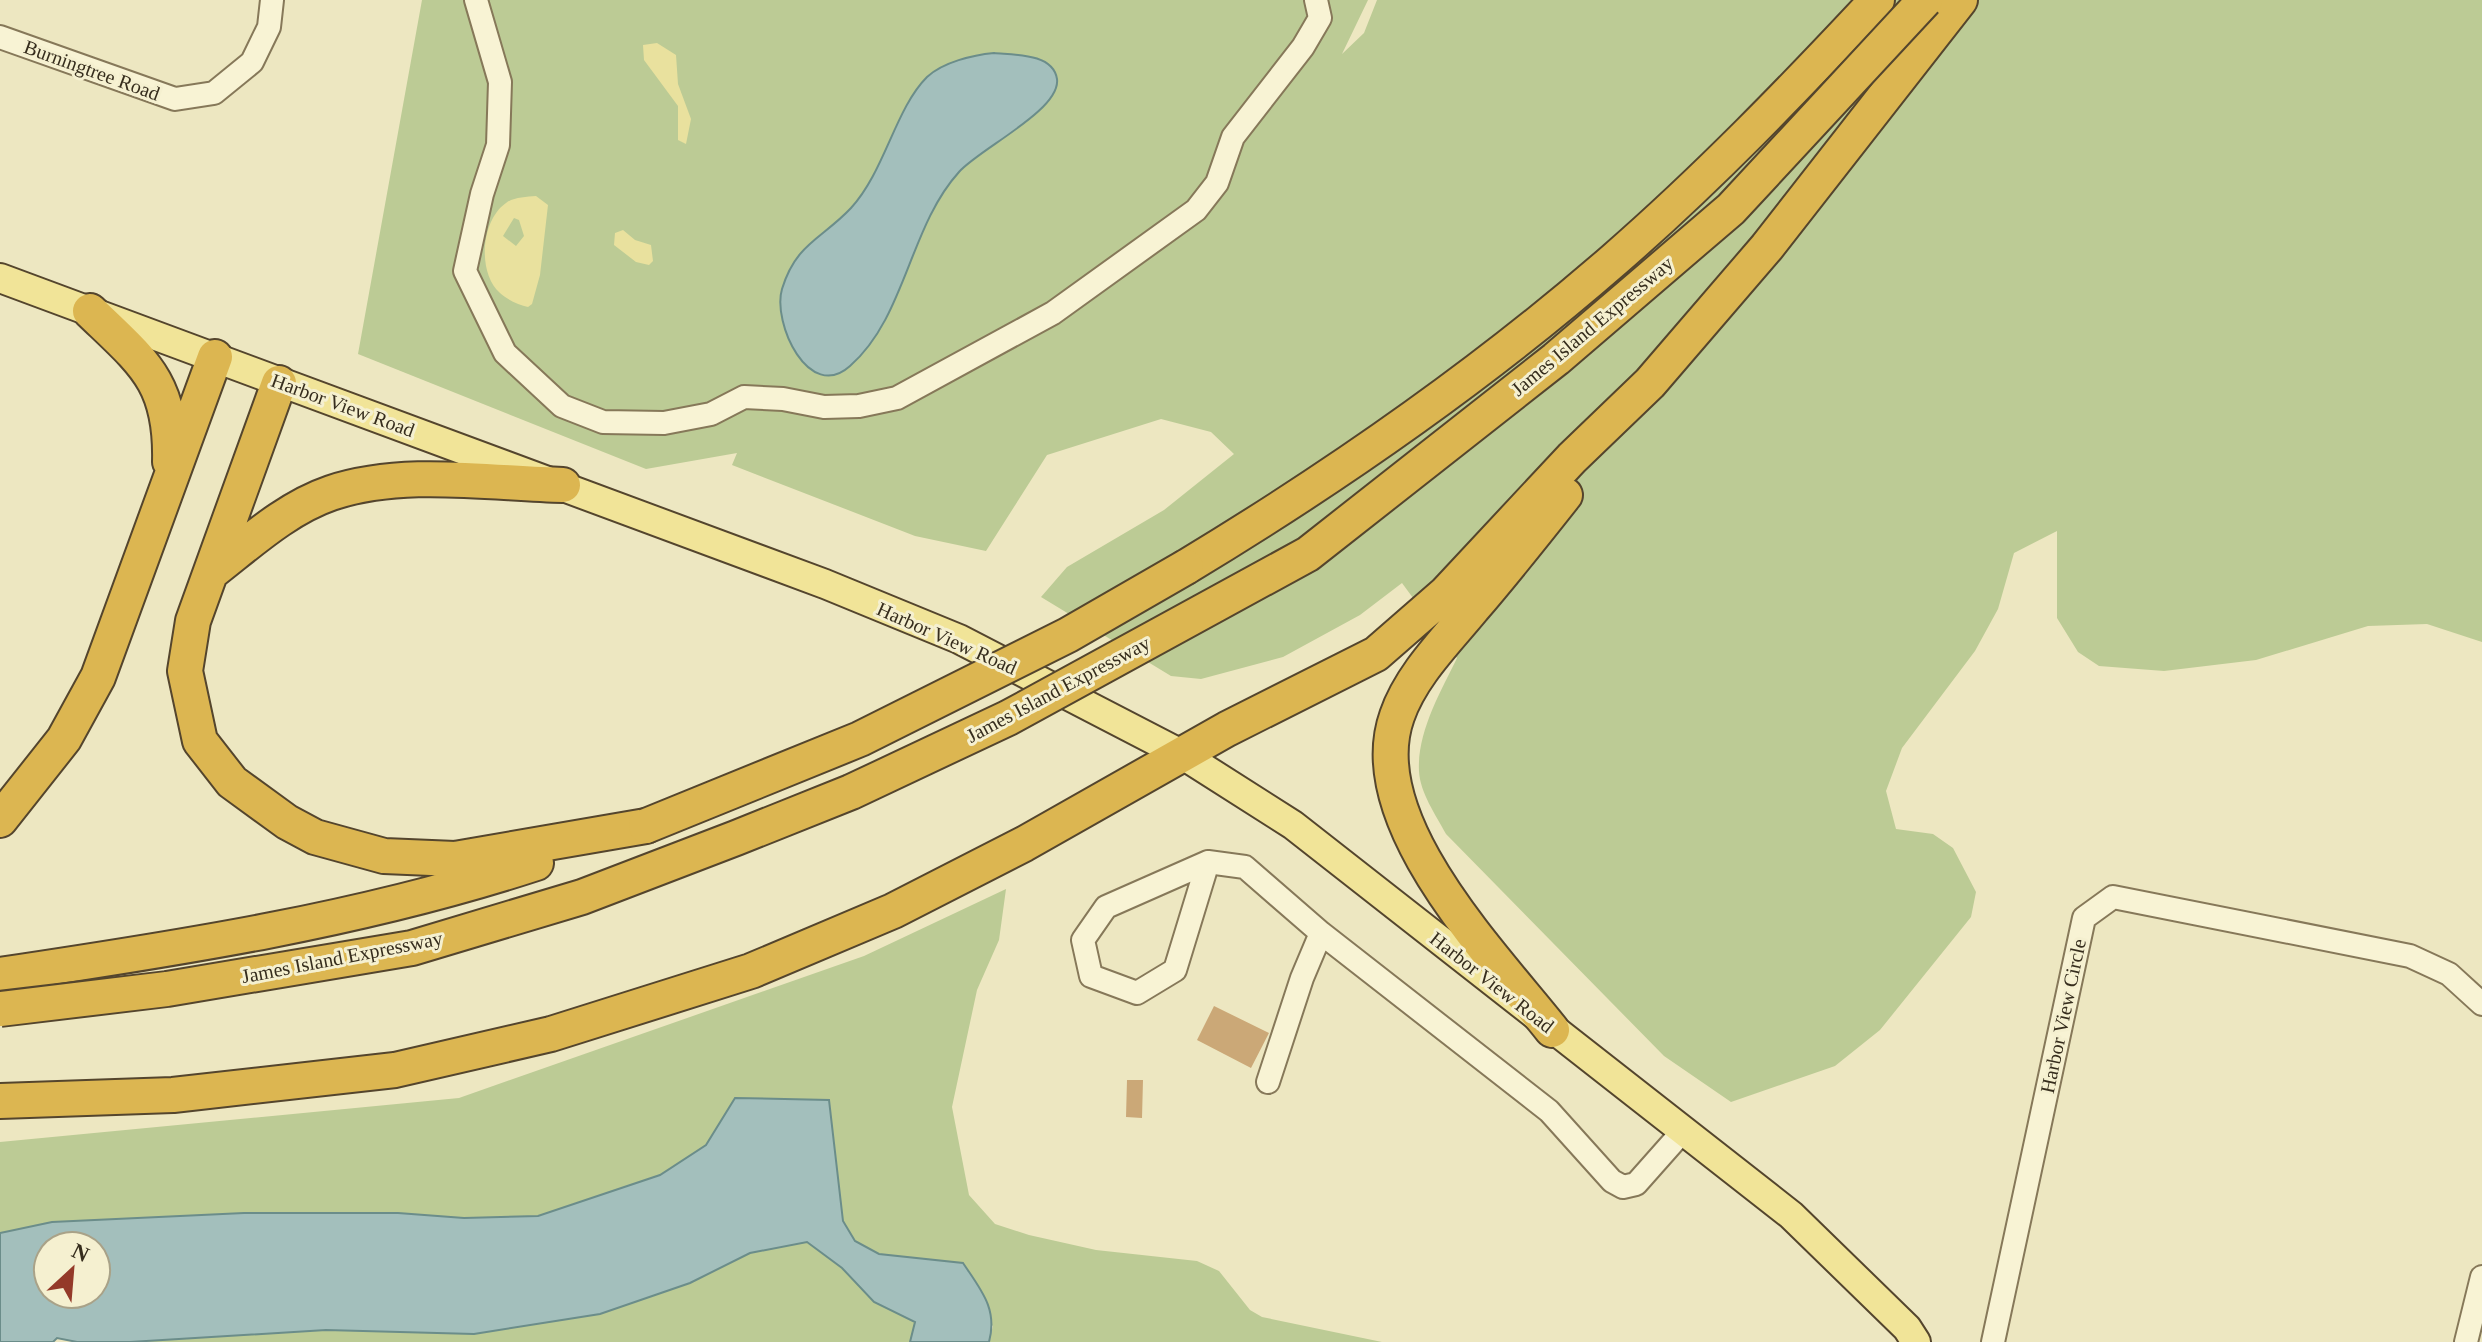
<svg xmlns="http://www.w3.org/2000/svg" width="2482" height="1342" viewBox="0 0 2482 1342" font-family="Georgia,serif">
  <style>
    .green { fill: #bccb95 }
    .sand { fill: #e9e19e; fill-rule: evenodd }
    .water { fill: #a3bfbc; stroke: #6b8d8a; stroke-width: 2; fill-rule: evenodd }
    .building { fill: #cba877 }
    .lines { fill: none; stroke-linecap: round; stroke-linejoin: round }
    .minor-casing { stroke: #867859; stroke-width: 26 }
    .major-casing { stroke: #54452d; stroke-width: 32 }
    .highway-casing { stroke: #54452d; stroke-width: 38 }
    .minor { stroke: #f8f3d4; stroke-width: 22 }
    .major { stroke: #f1e498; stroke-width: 28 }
    .highway { stroke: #dcb651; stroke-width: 34 }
    .highway-bridge-casing { stroke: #54452d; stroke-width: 38; stroke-linecap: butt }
    .highway-bridge { stroke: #dcb651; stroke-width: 34 }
    .labels { text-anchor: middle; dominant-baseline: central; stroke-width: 6; stroke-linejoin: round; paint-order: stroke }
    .street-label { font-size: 20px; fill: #362d1d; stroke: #f5f0d0 }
  </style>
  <rect width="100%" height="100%" fill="#ede7c1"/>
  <path class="green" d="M 422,0 L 1368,0 L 1342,54 L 1364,33 L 1377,0 L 2482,0 L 2482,642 L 2427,624 L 2368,626 L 2256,660 L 2164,671 L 2099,666 L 2078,652 L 2057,618 L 2057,531 L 2014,553 L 1998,609 L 1975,651 L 1902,748 L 1886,791 L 1896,829 L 1933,834 L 1953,848 L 1976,892 L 1971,917 L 1880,1030 L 1835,1066 L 1731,1102 L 1664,1056 L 1446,834 C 1436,815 1420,793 1419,771 C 1417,732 1441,691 1457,658 L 1402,583 L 1360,615 L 1283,657 L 1201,679 L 1171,676 L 1041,597 L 1067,567 L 1164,510 L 1234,454 L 1211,432 L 1161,419 L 1047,455 L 986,551 L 915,536 L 732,465 L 737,453 L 646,469 L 358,354 Z
    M 1006,889 L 999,940 L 977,990 L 952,1107 L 969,1195 L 995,1224 L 1029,1235 L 1096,1250 L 1197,1261 L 1219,1271 L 1250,1310 L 1262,1317 L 1382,1342 L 989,1342 L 993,1326 L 908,1259 L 879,1254 L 855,1241 L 843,1221 L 829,1101 L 735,1098 L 706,1145 L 660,1175 L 538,1216 L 464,1218 L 398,1213 L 244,1213 L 109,1220 L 0,1233 L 0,1142 L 459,1098 L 864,956 Z
    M 807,1242 L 842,1268 L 874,1302 L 916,1322 L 910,1342 L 130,1342 L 326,1330 L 474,1334 L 600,1314 L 690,1283 L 750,1253 Z"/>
  <path class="sand" d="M 657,43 L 676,55 L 678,84 L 691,119 L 686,144 L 678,140 L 678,106 L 644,60 L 643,45 Z
    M 536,196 L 548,205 L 540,275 L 532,304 L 528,307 C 519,305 506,299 500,293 C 477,273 481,220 506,203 C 514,197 526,197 536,196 ZM 514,218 L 519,220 L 524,236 L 516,246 L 503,236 Z
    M 623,230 L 635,240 L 651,245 L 653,261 L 649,265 L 636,262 L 614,245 L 615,233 Z"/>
  <path class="water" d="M 994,53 C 1014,55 1053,53 1057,79 C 1061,110 979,149 959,172 C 909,227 906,317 850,366 C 809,403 772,323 782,289 C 796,243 822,239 851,208 C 885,171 895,109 927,77 C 943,62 973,55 994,53 Z
    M 735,1098 L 829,1100 L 843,1221 L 855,1241 L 879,1254 L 963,1263 C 981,1290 998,1309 989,1342 L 910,1342 L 915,1322 L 874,1302 L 842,1268 L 807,1242 L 750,1253 L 690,1283 L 600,1314 L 474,1334 L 326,1330 L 130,1342 L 77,1342 L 57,1338 L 53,1342 L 0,1342 L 0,1233 L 52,1222 L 244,1213 L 398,1213 L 464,1218 L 538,1216 L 660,1175 L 706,1145 ZM 96,1246 L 96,1294 L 48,1294 L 48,1246 Z"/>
  <path class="building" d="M 1214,1006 L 1269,1033 L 1251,1068 L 1197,1040 Z
    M 1127,1080 L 1143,1080 L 1142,1118 L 1126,1117 Z"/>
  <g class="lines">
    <g class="minor-casing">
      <path id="minor" d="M 476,0 L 500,82 L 498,145 L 482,194 L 465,271 L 505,353 L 562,406 L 603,422 L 664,423 L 711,414 L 744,397 L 783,399 L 824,407 L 859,406 L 897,398 L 1053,313 L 1196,210 L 1217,183 L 1233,137 L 1303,47 L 1320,18 L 1316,0
        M 0,37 L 175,99 L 214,93 L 252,62 L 269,27 L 272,0
        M 1208,862 L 1175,970 L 1137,993 L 1091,976 L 1083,940 L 1106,907 L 1208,862 L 1245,867 L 1321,933 L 1549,1111 L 1612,1181 L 1623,1187 L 1636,1184 L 1683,1131
        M 1268,1082 L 1302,978 L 1321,933
        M 1993,1342 L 2084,918 L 2113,897 L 2410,956 L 2449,974 L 2482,1004
        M 2466,1342 L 2482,1277"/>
    </g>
    <g class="major-casing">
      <path id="major" d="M 0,278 L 825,584 L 959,639 L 1183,755 L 1293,825 L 1791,1215 L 1907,1328 L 1916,1342"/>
    </g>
    <g class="highway-casing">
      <path id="highway" d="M 90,311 C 144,363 172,382 170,462
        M 279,383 L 193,621 L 185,671 L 200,741 L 232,782 L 287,822 L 315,837 L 384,856 L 455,859 L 646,826
        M 1186,567 C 1335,477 1482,375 1614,260 C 1707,179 1793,90 1877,0
        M 214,570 C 250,542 287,508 331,493 C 403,469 488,483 563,485
        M 0,820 L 64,739 L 98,677 L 215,357
        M 0,975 C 181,948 362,920 536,863
        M 1552,1030 C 1492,954 1360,820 1397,716 C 1411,675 1446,641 1473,608 C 1505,571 1535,533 1565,495
        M 0,1101 L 173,1095 L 395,1070 L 551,1034 L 751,971 L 893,911 L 1024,844 L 1227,729 L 1376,654 L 1446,593 L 1572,458 L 1650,383 L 1767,247 L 1960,0"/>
    </g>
    <use href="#minor" class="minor"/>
    <use href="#major" class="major"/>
    <use href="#highway" class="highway"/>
    <g class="highway-bridge-casing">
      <path id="highway-bridge" d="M 646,826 L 860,739 L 1068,635 L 1186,567
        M 0,1009 L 167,989 L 412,948 L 582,897 L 736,838 L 851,792 L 1008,718 L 1308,554 L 1556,359 L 1731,209 L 1925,0"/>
    </g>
    <use href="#highway-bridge" class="highway-bridge"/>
  </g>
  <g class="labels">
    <g class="street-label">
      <text transform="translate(92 70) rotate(20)">Burningtree Road</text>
      <text transform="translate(1592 326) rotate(-40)">James Island Expressway</text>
      <text transform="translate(343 405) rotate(20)">Harbor View Road</text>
      <text transform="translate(947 638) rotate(24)">Harbor View Road</text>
      <text transform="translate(1058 689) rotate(-28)">James Island Expressway</text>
      <text transform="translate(342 957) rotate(-11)">James Island Expressway</text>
      <text transform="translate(1492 982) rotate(38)">Harbor View Road</text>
      <text transform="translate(2063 1016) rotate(-78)">Harbor View Circle</text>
    </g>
  </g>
  <g transform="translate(72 1270) rotate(26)"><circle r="38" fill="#f5f0d0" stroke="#a9a288" stroke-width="2"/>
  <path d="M0-6L14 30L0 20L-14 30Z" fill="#943a29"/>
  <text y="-12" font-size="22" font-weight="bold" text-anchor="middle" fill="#362d1d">N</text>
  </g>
</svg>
